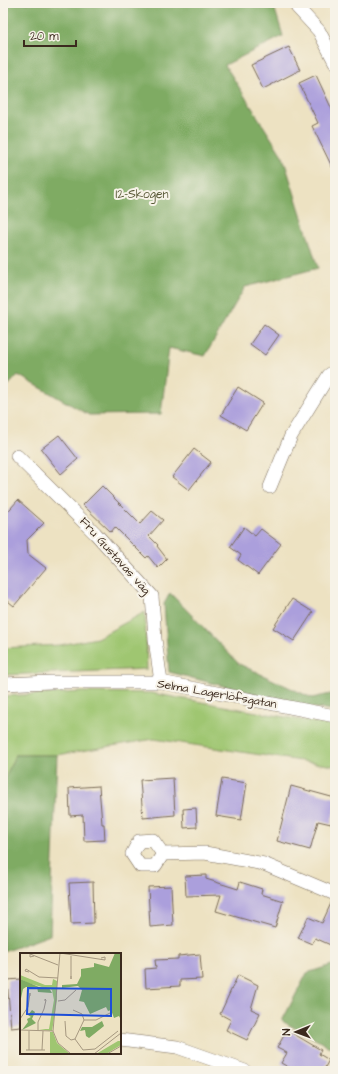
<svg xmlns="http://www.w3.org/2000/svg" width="338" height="1074" viewBox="0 0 338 1074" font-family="'Architects Daughter',sans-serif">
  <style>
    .green { fill: #9fc671; stroke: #6d7848 }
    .forest { fill: #7fab63; stroke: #5d6a40 }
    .building { fill: #ab9fdc }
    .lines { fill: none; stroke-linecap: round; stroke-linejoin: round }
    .minor-casing { stroke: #796a57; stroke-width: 14 }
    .minor { stroke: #fff; stroke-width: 13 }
    .labels { text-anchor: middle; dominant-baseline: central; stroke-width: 4; stroke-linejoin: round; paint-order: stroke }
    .park-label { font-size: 12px; fill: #595937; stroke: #f7f3e8 }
    .street-label { font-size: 12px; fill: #3b2a1e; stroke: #f7f3e8 }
    .inset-road { fill: none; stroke: #a69880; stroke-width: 1 }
    .view { fill: #1d4ed8; fill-opacity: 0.15; stroke: #1d4ed8; stroke-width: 2 }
    .inset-edge { fill: none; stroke: #3b2a1e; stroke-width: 2 }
  </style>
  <rect width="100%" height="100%" fill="#f7f3e8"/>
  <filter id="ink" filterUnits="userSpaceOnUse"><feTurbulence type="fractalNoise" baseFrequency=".025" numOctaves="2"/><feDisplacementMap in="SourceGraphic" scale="8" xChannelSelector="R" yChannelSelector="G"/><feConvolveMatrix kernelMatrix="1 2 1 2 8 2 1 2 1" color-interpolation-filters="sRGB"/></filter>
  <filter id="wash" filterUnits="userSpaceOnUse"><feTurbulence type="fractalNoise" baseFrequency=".012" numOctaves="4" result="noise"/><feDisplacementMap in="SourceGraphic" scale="16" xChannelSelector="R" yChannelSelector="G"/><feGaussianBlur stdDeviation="0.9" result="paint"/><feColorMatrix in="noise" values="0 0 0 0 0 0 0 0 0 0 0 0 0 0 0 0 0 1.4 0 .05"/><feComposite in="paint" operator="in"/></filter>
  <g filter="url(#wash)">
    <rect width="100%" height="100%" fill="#ede2c2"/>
    <path class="green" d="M 145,612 L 147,669 L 3,675 L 3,648 L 60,645 L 97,638 Z
      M 83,692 L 151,693 L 335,726 L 335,766 L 154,739 L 57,755 L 15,755 L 3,784 L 3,696 Z"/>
    <path class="forest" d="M 3,3 L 273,3 L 283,36 L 225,65 L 283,157 L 318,268 L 245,287 L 205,356 L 169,348 L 161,414 L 89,415 L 18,375 L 3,391 Z
      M 170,593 L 239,664 L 312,698 L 335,693 L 335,710 L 305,707 L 169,672 L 164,604 Z
      M 15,755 L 57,755 L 50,935 L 3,952 L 3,872 L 5,867 L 3,784 Z
      M 335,964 L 335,1050 L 282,1021 L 307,973 Z"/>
    <g id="blocks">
      <path class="building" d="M 289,47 L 300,70 L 263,89 L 251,65 Z
        M 316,75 L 335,116 L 335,173 L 312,126 L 318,123 L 299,83 Z
        M 264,324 L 279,335 L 265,355 L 250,344 Z
        M 238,387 L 263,403 L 246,430 L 221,415 Z
        M 59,435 L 78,459 L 61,474 L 41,449 Z
        M 194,449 L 211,462 L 189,490 L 172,477 Z
        M 102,486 L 140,524 L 152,511 L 163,520 L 149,536 L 158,545 L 157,546 L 167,559 L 158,568 L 148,556 L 146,558 L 115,527 L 111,532 L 83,505 Z
        M 18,500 L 44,523 L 27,540 L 28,554 L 46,568 L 14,606 L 3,597 L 3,517 Z
        M 244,527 L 255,536 L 261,529 L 281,544 L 258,575 L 238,560 L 241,555 L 230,547 Z
        M 292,599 L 313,612 L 294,641 L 273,628 Z
        M 173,778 L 175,815 L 143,818 L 140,780 Z
        M 222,779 L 247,783 L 241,820 L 216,816 Z
        M 99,786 L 102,824 L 104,824 L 105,840 L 84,841 L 83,815 L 70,816 L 69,788 Z
        M 291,786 L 335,798 L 335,807 L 331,824 L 318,821 L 310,850 L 277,841 Z
        M 196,808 L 197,827 L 184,828 L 183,809 Z
        M 206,875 L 206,879 L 238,889 L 240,882 L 262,889 L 261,894 L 283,901 L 275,928 L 216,911 L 221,895 L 186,896 L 185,876 Z
        M 93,882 L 94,923 L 71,924 L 69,883 Z
        M 171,886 L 173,925 L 150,927 L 148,887 Z
        M 332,901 L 335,902 L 335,947 L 315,938 L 312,944 L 298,938 L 308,917 L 322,923 Z
        M 200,954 L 202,979 L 180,980 L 180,986 L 146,988 L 145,969 L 156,968 L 155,960 L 178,959 L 178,956 Z
        M 238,975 L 258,985 L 251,1009 L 260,1013 L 247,1040 L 226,1030 L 231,1020 L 220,1014 Z
        M 21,979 L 21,1027 L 11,1028 L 7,980 Z
        M 287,1030 L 321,1050 L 319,1054 L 329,1060 L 323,1071 L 295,1071 L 281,1063 L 287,1053 L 277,1048 Z"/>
    </g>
  </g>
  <g filter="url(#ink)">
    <use href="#blocks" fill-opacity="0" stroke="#796a57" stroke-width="1"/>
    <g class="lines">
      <g class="minor-casing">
        <path id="minor" d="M 297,7 L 319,31 L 335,62
          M 17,456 L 95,533 L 152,596 L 155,639 L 161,682
          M 270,487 L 291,436 L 329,375 L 335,371
          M 3,684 L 51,682 L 161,682 L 335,716
          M 153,840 L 163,854 L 155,866 L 140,866 L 132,854 L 139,841 Z
          M 163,854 L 205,853 L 264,864 L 335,894
          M 120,1040 L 177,1047 L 245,1071"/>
      </g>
      <use href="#minor" class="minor"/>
    </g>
  </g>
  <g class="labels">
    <g class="park-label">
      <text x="142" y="194">I2-Skogen</text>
    </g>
    <g class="street-label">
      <text transform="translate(115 556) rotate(48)">Fru Gustavas väg</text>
      <text transform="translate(217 694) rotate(10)">Selma Lagerlöfsgatan</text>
    </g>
  </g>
  <g transform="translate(20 953)">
    <rect width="101" height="101" fill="#ede2c2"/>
    <path d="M 0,22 L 25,32 L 32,32 L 33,26 L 37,28 L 37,47 L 32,78 L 19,76 L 29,76 L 34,47 L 32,37 L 8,30 L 0,26 ZM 30,79 L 33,79 L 37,90 L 50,101 L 30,101 ZM 98,88 L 101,88 L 101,92 L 86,101 L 76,101 Z" fill="#9fc671"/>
    <path d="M 95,0 L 101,0 L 101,67 L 99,63 L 94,65 L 91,57 L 88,58 L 86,54 L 70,61 L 64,49 L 59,48 L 62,37 L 58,33 L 42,35 L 42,32 L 57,31 L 61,23 L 61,16 L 74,14 L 74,10 L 89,14 ZM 0,26 L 19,34 L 29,35 L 32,40 L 18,39 L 17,34 L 6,34 L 3,36 L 0,50 ZM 12,57 L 15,59 L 12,66 L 16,70 L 2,77 L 8,69 L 7,66 L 11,64 L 8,62 ZM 82,68 L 84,73 L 69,85 L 66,83 L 65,77 L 60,78 L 62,74 L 72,74 Z" fill="#7fab63"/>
    <path class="inset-road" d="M 40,0 L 33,78 L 38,90 L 51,101M 40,0 L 85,7 L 85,4 L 81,5M 14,3 L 10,4 L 10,1 L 38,12M 9,19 L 5,18 L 6,16 L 19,24 L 38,25M 51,23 L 51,26 L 51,3M 38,48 L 45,47 L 56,37M 53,57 L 62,61 L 64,67 L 55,86 L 63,97 L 75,96 L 98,78M 0,66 L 8,54 L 10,40 L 10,43M 64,67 L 76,67 L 90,60M 45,68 L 46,83 L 51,87 L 55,86M 0,77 L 33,78M 18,78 L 18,69 L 24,56 L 26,47 L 25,46 L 25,48M 6,97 L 25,97M 9,97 L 9,78M 22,97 L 23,78M 74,101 L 101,80M 87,101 L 101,93"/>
    <path class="view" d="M 8,35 L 91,36 L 91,63 L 7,61 Z"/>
    <rect width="101" height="101" class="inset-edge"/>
  </g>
  <rect width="338" height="1074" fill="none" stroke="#f7f3e8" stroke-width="16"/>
  <g transform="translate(296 1032) rotate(269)" stroke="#f7f3e8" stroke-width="3" paint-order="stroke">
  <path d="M0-3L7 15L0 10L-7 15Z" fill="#3b2a1e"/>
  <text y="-6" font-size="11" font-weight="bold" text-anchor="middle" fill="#3b2a1e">N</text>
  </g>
  <path d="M24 40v6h52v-6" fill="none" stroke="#3b2a1e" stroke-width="2"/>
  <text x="30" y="40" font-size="12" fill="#3b2a1e" stroke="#f7f3e8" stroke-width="3" paint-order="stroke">20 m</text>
</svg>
